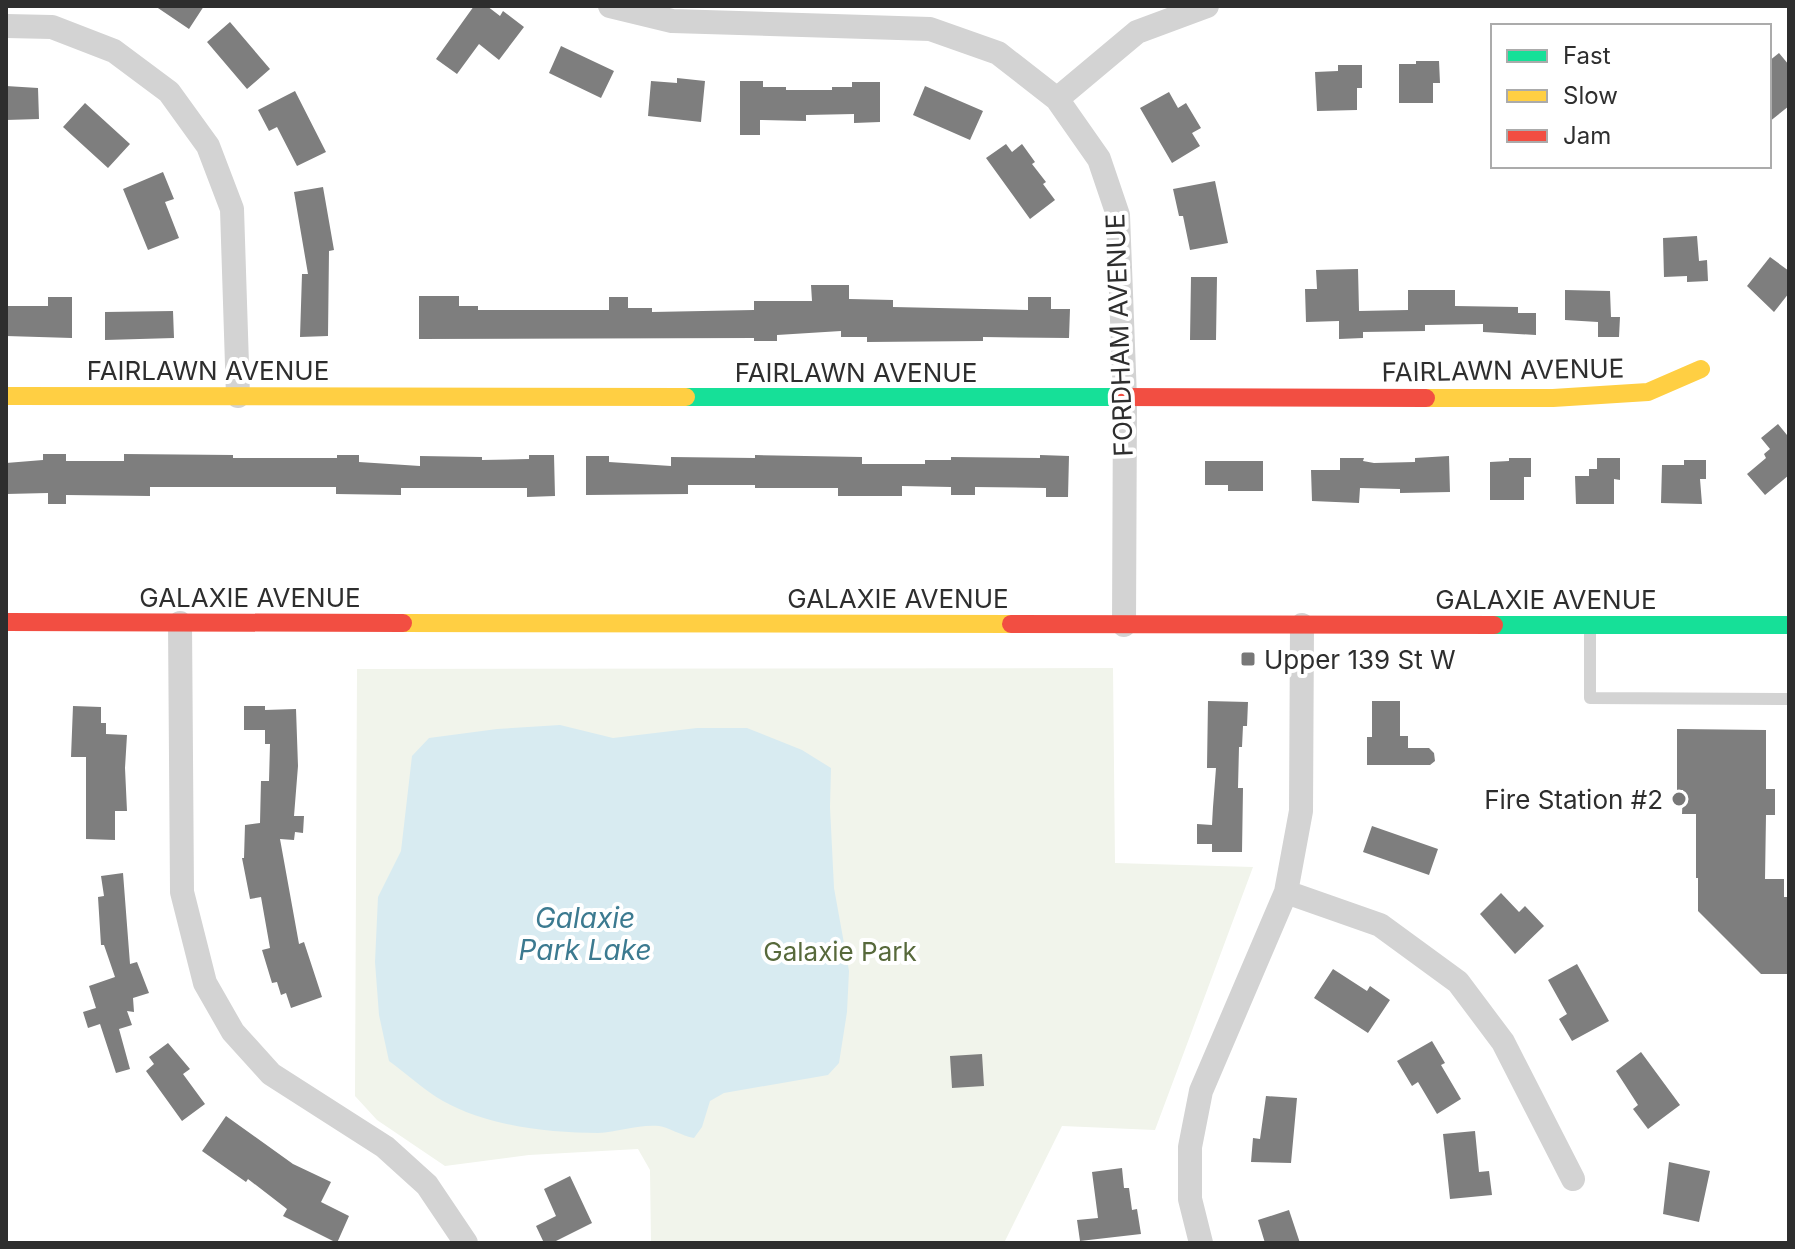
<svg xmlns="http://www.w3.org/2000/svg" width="1795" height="1249" viewBox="0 0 1795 1249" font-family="Inter,sans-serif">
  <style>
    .green { fill: #f1f4eb }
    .water { fill: #d8ebf1 }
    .building { fill: #7e7e7e }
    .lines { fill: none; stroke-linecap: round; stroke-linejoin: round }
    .lane { stroke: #d3d3d3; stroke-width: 12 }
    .street { stroke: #d3d3d3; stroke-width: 24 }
    .fast { stroke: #16e098; stroke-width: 18 }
    .slow { stroke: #ffcf43; stroke-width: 18 }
    .jam { stroke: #f24e42; stroke-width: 18 }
    .poi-dot { fill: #777; stroke: #fff; stroke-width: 3 }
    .labels { text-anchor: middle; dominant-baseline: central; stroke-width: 8; stroke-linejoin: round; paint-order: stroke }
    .street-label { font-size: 26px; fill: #2e2e2e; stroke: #fff }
    .poi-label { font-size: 26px; fill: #2e2e2e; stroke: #fff; text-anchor: start }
    .park-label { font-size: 26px; fill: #57693b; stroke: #fff }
    .water-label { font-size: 28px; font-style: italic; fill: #3c7a90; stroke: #fff }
  </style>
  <rect width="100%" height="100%" fill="#fff"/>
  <path class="green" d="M 1113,668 L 1115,863 L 1253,867 L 1155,1130 L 1062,1126 L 1004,1243 L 651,1243 L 650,1170 L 638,1149 L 529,1155 L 445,1166 L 377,1120 L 355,1096 L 357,669 Z"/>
  <path class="water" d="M 560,725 L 613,738 L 697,728 L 747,728 L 802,750 L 831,768 L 830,807 L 834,888 L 849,971 L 847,1012 L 839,1063 L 828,1075 L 724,1093 L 710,1101 L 702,1127 L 694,1138 C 682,1136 668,1127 659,1126 C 640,1124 618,1132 598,1133 C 547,1133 488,1126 443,1101 C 424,1090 407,1074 389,1061 L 379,1015 L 375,962 L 378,897 L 401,851 L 412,756 L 429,738 L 497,729 Z"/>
  <path class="building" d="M 155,6 L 204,6 L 189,29 Z
    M 474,6 L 487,6 L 500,16 L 503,11 L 524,27 L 499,60 L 479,44 L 457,74 L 436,59 Z
    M 230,22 L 270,69 L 247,89 L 207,42 Z
    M 561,46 L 614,71 L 601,98 L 549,73 Z
    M 1779,53 L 1789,65 L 1789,106 L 1769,122 L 1769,61 Z
    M 1416,61 L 1439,61 L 1440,83 L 1433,83 L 1433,103 L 1399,103 L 1399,64 L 1416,64 Z
    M 1338,65 L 1362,65 L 1362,88 L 1357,88 L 1357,110 L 1317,111 L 1315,72 L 1338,71 Z
    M 677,78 L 705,81 L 701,122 L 648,116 L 651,81 L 677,83 Z
    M 740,81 L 763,81 L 763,87 L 786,87 L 786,90 L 832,90 L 832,87 L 852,87 L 852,82 L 880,82 L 880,122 L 854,123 L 854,114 L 806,115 L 806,121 L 760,120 L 760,135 L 740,135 Z
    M 6,86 L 38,88 L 39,119 L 6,120 Z
    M 925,86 L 983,111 L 970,140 L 913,115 Z
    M 295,91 L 326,152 L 297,166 L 277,127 L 269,131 L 258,110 Z
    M 1169,92 L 1178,108 L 1186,103 L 1201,128 L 1192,133 L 1200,146 L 1172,163 L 1140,108 Z
    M 85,103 L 130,144 L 108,168 L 63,127 Z
    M 1006,144 L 1012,152 L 1022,144 L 1035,162 L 1032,164 L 1046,182 L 1043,184 L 1055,200 L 1030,219 L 986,158 Z
    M 163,172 L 174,199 L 165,202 L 179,238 L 148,250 L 123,189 Z
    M 1215,181 L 1228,243 L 1190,250 L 1183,216 L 1179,216 L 1173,189 Z
    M 323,187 L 334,250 L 329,251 L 328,336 L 300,337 L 302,274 L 308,274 L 294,192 Z
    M 1697,236 L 1699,261 L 1707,260 L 1708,281 L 1687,282 L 1687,276 L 1664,277 L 1663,238 Z
    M 1770,257 L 1789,271 L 1789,293 L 1774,312 L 1747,286 Z
    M 1358,269 L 1359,311 L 1408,310 L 1408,290 L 1455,290 L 1455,306 L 1518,307 L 1518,313 L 1536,313 L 1536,335 L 1483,332 L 1483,324 L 1425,325 L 1425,331 L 1363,332 L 1363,338 L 1339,339 L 1339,321 L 1306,322 L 1305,289 L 1317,289 L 1316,270 Z
    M 1191,277 L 1217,277 L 1216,340 L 1190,340 Z
    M 811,285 L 849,285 L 849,299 L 893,300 L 893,307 L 1028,310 L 1028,297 L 1051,297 L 1051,309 L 1070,309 L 1069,338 L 983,337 L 983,341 L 867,342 L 867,337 L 841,337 L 841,331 L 777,335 L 777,341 L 754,341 L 754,338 L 419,339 L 419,296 L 459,296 L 459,306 L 478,306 L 478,310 L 609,310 L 609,297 L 628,297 L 628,308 L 652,308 L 652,312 L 754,310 L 754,301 L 812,301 Z
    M 1565,290 L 1610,291 L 1611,317 L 1620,317 L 1619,337 L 1598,337 L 1598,322 L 1565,320 Z
    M 48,297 L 72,297 L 72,338 L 6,336 L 6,306 L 48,306 Z
    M 173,311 L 174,338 L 105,340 L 105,312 Z
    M 1778,424 L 1787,435 L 1789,433 L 1789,475 L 1765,495 L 1747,474 L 1766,458 L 1764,454 L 1770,449 L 1761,438 Z
    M 43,454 L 66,454 L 66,461 L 124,461 L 124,454 L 233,455 L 233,458 L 337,458 L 337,455 L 359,455 L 359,462 L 420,466 L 420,456 L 482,457 L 482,460 L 529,459 L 529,455 L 554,455 L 555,496 L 527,497 L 527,488 L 401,488 L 401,495 L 336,494 L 336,487 L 150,487 L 150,496 L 66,495 L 66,504 L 48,504 L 48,493 L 6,494 L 6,463 L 43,460 Z
    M 755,455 L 862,457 L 862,464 L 925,464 L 925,460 L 951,460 L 951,457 L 1040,458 L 1040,455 L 1069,456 L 1068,497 L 1046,497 L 1046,488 L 975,487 L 975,495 L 951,495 L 951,487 L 902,486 L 902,496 L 838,496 L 838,488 L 755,488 L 755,485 L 688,485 L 688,494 L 586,495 L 586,456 L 609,456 L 609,462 L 671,466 L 671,457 L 755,458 Z
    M 1449,456 L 1450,492 L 1400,493 L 1400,489 L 1360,488 L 1359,503 L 1312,501 L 1311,470 L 1340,470 L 1340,458 L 1364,458 L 1363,461 L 1374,463 L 1415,462 L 1415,458 Z
    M 1509,458 L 1531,458 L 1531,477 L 1524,477 L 1524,500 L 1490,500 L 1490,462 L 1509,461 Z
    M 1597,458 L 1620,458 L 1620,480 L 1614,479 L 1614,504 L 1576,504 L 1575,476 L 1589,476 L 1589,469 L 1597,469 Z
    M 1684,460 L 1706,460 L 1706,479 L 1700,479 L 1702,504 L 1661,503 L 1662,465 L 1684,465 Z
    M 1205,461 L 1263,461 L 1263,491 L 1228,491 L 1228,485 L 1205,485 Z
    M 1208,701 L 1248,702 L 1247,726 L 1243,726 L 1242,747 L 1239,747 L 1238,788 L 1243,788 L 1242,852 L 1212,852 L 1212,844 L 1197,844 L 1197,824 L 1212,825 L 1213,807 L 1216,768 L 1207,768 Z
    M 1372,701 L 1400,701 L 1400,736 L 1408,736 L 1408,748 L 1429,748 L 1434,753 L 1435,761 L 1430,765 L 1367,765 L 1367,737 L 1372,737 Z
    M 73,706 L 101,707 L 101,723 L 106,723 L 106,734 L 127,735 L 125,768 L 127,811 L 115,811 L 115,840 L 86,839 L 86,757 L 71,757 Z
    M 244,706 L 265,706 L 265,710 L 296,709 L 298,766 L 294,816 L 304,816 L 303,833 L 295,832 L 294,840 L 280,839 L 299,944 L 304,942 L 322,997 L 291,1008 L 286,993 L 281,995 L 277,982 L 272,983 L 262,950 L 270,948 L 261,897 L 250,899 L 242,858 L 244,858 L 245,825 L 260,823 L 261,781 L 269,781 L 270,744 L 265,744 L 265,730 L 244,730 Z
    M 1677,729 L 1766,730 L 1766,789 L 1775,789 L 1775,815 L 1766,815 L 1765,879 L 1784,879 L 1784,897 L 1789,897 L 1789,974 L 1761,974 L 1698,911 L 1698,878 L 1696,878 L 1696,814 L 1682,814 L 1683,790 L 1677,790 Z
    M 1372,826 L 1438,849 L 1429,875 L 1363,852 Z
    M 123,873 L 130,964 L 137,962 L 149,993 L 133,998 L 134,1012 L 127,1011 L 132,1025 L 119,1029 L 130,1069 L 116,1073 L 100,1024 L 88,1028 L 83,1012 L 96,1008 L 89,986 L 115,977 L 104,945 L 101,945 L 98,897 L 104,896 L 101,876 Z
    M 1501,893 L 1519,912 L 1525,906 L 1544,926 L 1515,954 L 1480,914 Z
    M 1577,964 L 1609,1021 L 1572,1041 L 1559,1019 L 1567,1014 L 1548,980 Z
    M 1333,969 L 1367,991 L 1370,986 L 1390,1000 L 1368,1033 L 1314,998 Z
    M 1432,1041 L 1445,1063 L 1441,1065 L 1461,1099 L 1437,1114 L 1418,1082 L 1412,1086 L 1397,1061 Z
    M 168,1043 L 190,1069 L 183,1074 L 205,1104 L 182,1121 L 146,1071 L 154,1064 L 149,1057 Z
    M 1641,1052 L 1680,1105 L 1648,1129 L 1633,1109 L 1638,1105 L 1616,1071 Z
    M 982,1054 L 984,1086 L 952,1088 L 950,1056 Z
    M 1266,1096 L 1297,1098 L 1291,1163 L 1251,1162 L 1253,1138 L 1260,1139 Z
    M 226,1116 L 293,1164 L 331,1182 L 321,1202 L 349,1216 L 337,1243 L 283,1216 L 287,1209 L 248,1179 L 246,1182 L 202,1151 Z
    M 1475,1131 L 1479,1172 L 1489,1171 L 1492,1195 L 1450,1199 L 1443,1134 Z
    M 1669,1162 L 1710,1171 L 1699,1222 L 1663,1214 Z
    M 1122,1168 L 1124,1188 L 1129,1188 L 1132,1210 L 1137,1209 L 1141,1234 L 1080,1241 L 1077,1220 L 1098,1218 L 1092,1172 Z
    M 570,1176 L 592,1223 L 552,1243 L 544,1243 L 536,1226 L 556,1216 L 544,1189 Z
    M 1289,1210 L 1300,1243 L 1265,1243 L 1258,1220 Z"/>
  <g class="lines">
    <path class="lane" d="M 1590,625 L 1590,698 L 1789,699"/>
    <path class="street" d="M 610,6 L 672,21 L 930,29 L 998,53 L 1057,99 L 1099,159 L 1118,215 L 1125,398 L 1124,625
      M 6,26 L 52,27 L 114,51 L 169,92 L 208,146 L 232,209 L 238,396
      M 1057,99 L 1137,32 L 1207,6
      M 180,623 L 182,892 L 205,983 L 233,1032 L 271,1074 L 385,1147 L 427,1185 L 466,1243
      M 1286,892 L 1380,925 L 1458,982 L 1503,1042 L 1573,1179
      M 1201,1243 L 1190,1199 L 1190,1147 L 1201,1091 L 1286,892 L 1301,811 L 1302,625"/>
    <path class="fast" d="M 686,397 L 1118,397
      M 1494,625 L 1789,625"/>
    <path class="slow" d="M 6,396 L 686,397
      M 1426,398 L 1553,398 L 1648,392 L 1701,369
      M 403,623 L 1011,624"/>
    <path class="jam" d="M 1118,397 L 1426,398
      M 6,622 L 403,623
      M 1011,624 L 1494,625"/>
  </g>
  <g class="poi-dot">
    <rect x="1240" y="651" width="16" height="16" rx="4"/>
    <circle cx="1679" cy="799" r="8"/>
  </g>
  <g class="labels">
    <g class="street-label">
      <text transform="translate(1119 335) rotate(-92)">FORDHAM AVENUE</text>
      <text x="208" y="370">FAIRLAWN AVENUE</text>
      <text transform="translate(1503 370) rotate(-1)">FAIRLAWN AVENUE</text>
      <text x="856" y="372">FAIRLAWN AVENUE</text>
      <text x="250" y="597">GALAXIE AVENUE</text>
      <text x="898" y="598">GALAXIE AVENUE</text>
      <text x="1546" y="599">GALAXIE AVENUE</text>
    </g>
    <g class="poi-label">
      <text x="1264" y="659">Upper 139 St W</text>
      <text x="1663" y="799" text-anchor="end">Fire Station #2</text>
    </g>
    <g class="park-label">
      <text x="840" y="951">Galaxie Park</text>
    </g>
    <g class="water-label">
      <text x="585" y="918">Galaxie<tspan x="585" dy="32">Park Lake</tspan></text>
    </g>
  </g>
  <rect width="1795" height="1249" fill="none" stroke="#2e2e2e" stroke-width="16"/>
  <rect x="1491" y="24" width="280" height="144" fill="#ffffff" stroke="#ababab" stroke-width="2"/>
  <rect x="1507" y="50" width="40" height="12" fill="#16e098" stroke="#ababab" stroke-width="2"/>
  <text x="1563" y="64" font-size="24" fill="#2e2e2e">Fast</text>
  <rect x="1507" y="90" width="40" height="12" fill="#ffcf43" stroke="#ababab" stroke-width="2"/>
  <text x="1563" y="104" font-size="24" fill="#2e2e2e">Slow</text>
  <rect x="1507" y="130" width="40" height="12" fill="#f24e42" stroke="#ababab" stroke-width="2"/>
  <text x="1563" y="144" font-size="24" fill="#2e2e2e">Jam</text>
</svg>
